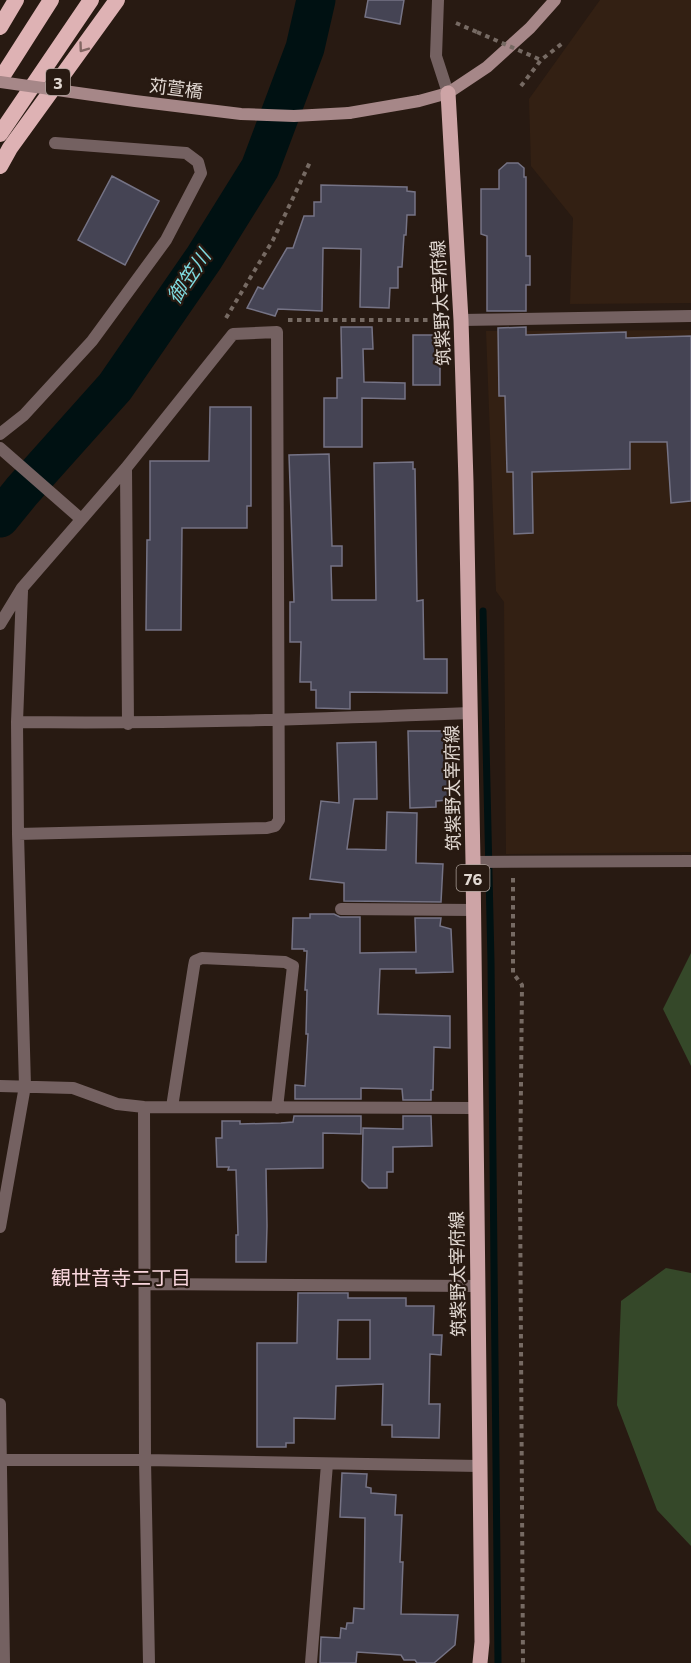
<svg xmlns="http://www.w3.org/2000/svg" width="691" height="1663" viewBox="0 0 691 1663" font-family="Commissioner,'Noto Sans JP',sans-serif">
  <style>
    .built { fill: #332013 }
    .forest { fill: #354829 }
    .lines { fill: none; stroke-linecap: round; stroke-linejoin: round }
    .stream { stroke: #001112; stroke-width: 7 }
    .river { stroke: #001112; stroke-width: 39 }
    .building { fill: #454454; stroke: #757385; stroke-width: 1.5; fill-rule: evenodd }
    .path { stroke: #766a63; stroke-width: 4; stroke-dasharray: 4.5 4.5; stroke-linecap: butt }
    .service { stroke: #746161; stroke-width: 12 }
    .minor { stroke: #746161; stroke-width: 12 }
    .secondary { stroke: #a68788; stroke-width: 12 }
    .primary { stroke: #cda4a6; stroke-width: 15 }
    .trunk { stroke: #deb2b4; stroke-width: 16 }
    .path-bridge { stroke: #766a63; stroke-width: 4; stroke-dasharray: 4.5 4.5; stroke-linecap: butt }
    .secondary-bridge { stroke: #a68788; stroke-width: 12 }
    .oneway { stroke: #836663 }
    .labels { text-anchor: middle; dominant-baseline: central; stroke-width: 4.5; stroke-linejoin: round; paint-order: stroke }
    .shield { fill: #281a12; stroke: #aa9f98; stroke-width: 1.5 }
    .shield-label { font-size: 16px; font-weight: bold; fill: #e1d8d2 }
    .street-label { font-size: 18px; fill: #e1d8d2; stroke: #281a12 }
    .water-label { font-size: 20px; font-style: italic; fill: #7fdadf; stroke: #281a12 }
    .neighbourhood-label { font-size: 20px; fill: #f9d6dd; stroke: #281a12 }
  </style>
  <rect width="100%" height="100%" fill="#281a12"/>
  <path class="built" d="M 600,0 L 691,0 L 691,303 L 570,304 L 573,218 L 531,166 L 529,99 Z
    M 691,330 L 691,852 L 506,854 L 504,602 L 496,591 L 486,331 Z"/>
  <path class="forest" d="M 691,953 L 691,1066 L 663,1009 Z
    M 666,1268 L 691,1273 L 691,1546 L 657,1510 L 617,1405 L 621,1301 Z"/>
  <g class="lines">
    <path class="stream" d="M 483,611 L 491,962 L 498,1663"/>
    <path class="river" d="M 0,518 L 22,491 L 115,387 L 204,258 L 260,168 L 305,48 L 316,0"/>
  </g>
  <path class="building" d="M 368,0 L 404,0 L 400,24 L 365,17 Z
    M 507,163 L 518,163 L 524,168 L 524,177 L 526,177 L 526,256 L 530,256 L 530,285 L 526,285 L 526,311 L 487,311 L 487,236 L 481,234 L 481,189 L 499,189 L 499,170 Z
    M 112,176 L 159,201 L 125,265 L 78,240 Z
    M 321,185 L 407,187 L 407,191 L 415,192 L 415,215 L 407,215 L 406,235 L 404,235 L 402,267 L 398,267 L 398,288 L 390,288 L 389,308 L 360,307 L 361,249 L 323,248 L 322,311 L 278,309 L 275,316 L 247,308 L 258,287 L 263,289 L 287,248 L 293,248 L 304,216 L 314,216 L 314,202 L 321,202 Z
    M 341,327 L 372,327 L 373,349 L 363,349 L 364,382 L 405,383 L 405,399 L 362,398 L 362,447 L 324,447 L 324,398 L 337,398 L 337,378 L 342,378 Z
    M 526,327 L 526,335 L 626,332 L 626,338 L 691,336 L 691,501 L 671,503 L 667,442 L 630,442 L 630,469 L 532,472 L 533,533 L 514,534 L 513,472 L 507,472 L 505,396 L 499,396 L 498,328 Z
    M 413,335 L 440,335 L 440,385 L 413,385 Z
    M 210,407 L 251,407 L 251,506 L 247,506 L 247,528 L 182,528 L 181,630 L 146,630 L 147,540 L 150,540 L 150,461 L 209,461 Z
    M 329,454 L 332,546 L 342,546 L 342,566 L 331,566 L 332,600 L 376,600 L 374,463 L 413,462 L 413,469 L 415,469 L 417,601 L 423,600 L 424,659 L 447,659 L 447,693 L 350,692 L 350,709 L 316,708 L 316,690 L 311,690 L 311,682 L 300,682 L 301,642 L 290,642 L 290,602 L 294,602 L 289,455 Z
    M 408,731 L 447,731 L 450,800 L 436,801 L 436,807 L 410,808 Z
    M 376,742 L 377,799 L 354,799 L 347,849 L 386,850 L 387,812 L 417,813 L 416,863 L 443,864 L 441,902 L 344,901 L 344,883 L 310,879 L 321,801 L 339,803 L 337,743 Z
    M 310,914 L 334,914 L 340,917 L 360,917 L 360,953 L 416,952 L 415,918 L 441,918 L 440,926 L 451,929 L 453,972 L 416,973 L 416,969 L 380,969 L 378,1014 L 450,1016 L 450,1048 L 434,1047 L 433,1090 L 431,1090 L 431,1100 L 403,1100 L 402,1089 L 361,1088 L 361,1099 L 295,1099 L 295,1085 L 305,1086 L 308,1034 L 306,1034 L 307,990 L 305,990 L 307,951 L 304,951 L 304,949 L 292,949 L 293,918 L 310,918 Z
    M 294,1116 L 361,1116 L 361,1134 L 323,1133 L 323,1168 L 266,1169 L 267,1226 L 266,1262 L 236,1262 L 236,1235 L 238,1235 L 236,1170 L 228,1170 L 229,1167 L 217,1167 L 216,1138 L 222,1138 L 222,1121 L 240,1121 L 240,1124 L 281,1123 L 293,1122 Z
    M 403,1116 L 431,1116 L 432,1146 L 393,1147 L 393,1172 L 387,1172 L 387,1188 L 369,1188 L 362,1181 L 363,1128 L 403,1129 Z
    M 298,1293 L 348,1293 L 348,1298 L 406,1298 L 406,1306 L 434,1306 L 433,1335 L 442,1335 L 441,1355 L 430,1354 L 429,1404 L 440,1404 L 439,1438 L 392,1437 L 392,1425 L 382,1425 L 383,1384 L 336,1386 L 335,1419 L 294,1418 L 294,1443 L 286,1443 L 286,1447 L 257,1447 L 257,1343 L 297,1343 ZM 338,1320 L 370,1320 L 370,1359 L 337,1359 Z
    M 342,1473 L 367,1474 L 366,1487 L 371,1488 L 371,1493 L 396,1495 L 395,1515 L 402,1515 L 400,1562 L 403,1562 L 401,1614 L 458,1615 L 455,1645 L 434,1663 L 417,1663 L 415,1660 L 404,1660 L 401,1655 L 357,1652 L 356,1663 L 320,1663 L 321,1637 L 340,1638 L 341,1628 L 346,1629 L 347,1623 L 353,1623 L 354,1608 L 364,1609 L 365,1518 L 340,1517 Z"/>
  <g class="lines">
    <path class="path" d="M 456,23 L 477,32
      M 521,86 L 541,60 L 564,42
      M 226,318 L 273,240 L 311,160
      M 288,320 L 443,320
      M 513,878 L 513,973 L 522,985 L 520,1184 L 523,1663"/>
    <path class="service" d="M 341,909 L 473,910"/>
    <path class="minor" d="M 438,0 L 436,56 L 448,93
      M 461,320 L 691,316
      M 0,434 L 24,415 L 92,341 L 166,240 L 201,173 L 198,162 L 186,153 L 55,143
      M 0,448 L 81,519
      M 126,468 L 128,724
      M 0,624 L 22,588 L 126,468 L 233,334 L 277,332 L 279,820 L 275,826 L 267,828 L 18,834
      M 17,722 C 168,724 319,719 470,713
      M 473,862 L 691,861
      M 0,1086 L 73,1088 L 117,1104 L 144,1107 L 475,1108
      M 144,1107 L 145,1460 L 149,1663
      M 172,1107 L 194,966 L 195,961 L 202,958 L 285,962 L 293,966 L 277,1108
      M 0,1227 L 25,1086 L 18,834 L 17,722 L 22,591
      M 145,1284 L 477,1286
      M 0,1404 L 4,1663
      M 0,1460 L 145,1460 L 479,1466
      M 311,1663 L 327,1464"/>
    <path class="secondary" d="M 349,113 L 419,101 L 448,93 L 487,67 L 530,28 L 555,0"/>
    <path class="primary" d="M 448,93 L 461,320 L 466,482 L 473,862 L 482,1642 L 480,1663"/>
    <path class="trunk" d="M 0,27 L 16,0
      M 0,80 L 51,0
      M 0,134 L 91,0
      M 0,166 L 10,148 L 117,0"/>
    <path class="path-bridge" d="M 477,32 L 541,60"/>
    <path class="secondary-bridge" d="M 0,82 L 135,101 L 241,114 L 294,116 L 349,113"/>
  </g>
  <defs><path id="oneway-chevron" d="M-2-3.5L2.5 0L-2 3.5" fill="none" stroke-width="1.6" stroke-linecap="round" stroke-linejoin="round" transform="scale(1.5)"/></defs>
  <use class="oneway" href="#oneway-chevron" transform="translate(83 48) rotate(126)"/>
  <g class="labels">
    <g class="shield">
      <rect x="46" y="69" width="24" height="26" rx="4.5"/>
      <rect x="456.5" y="865" width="33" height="26" rx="4.5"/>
    </g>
    <g class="shield-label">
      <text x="58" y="82">3</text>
      <text x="473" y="878">76</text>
    </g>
    <g class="street-label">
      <text transform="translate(176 88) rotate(7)">苅萱橋</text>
      <text transform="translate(440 303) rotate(-93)">筑紫野太宰府線</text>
      <text transform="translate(452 788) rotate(-91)">筑紫野太宰府線</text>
      <text transform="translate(457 1274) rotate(-91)">筑紫野太宰府線</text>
    </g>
    <g class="water-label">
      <text transform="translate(188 276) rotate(-56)">御笠川</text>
    </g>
    <g class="neighbourhood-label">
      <text x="121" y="1277">観世音寺二丁目</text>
    </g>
  </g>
</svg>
